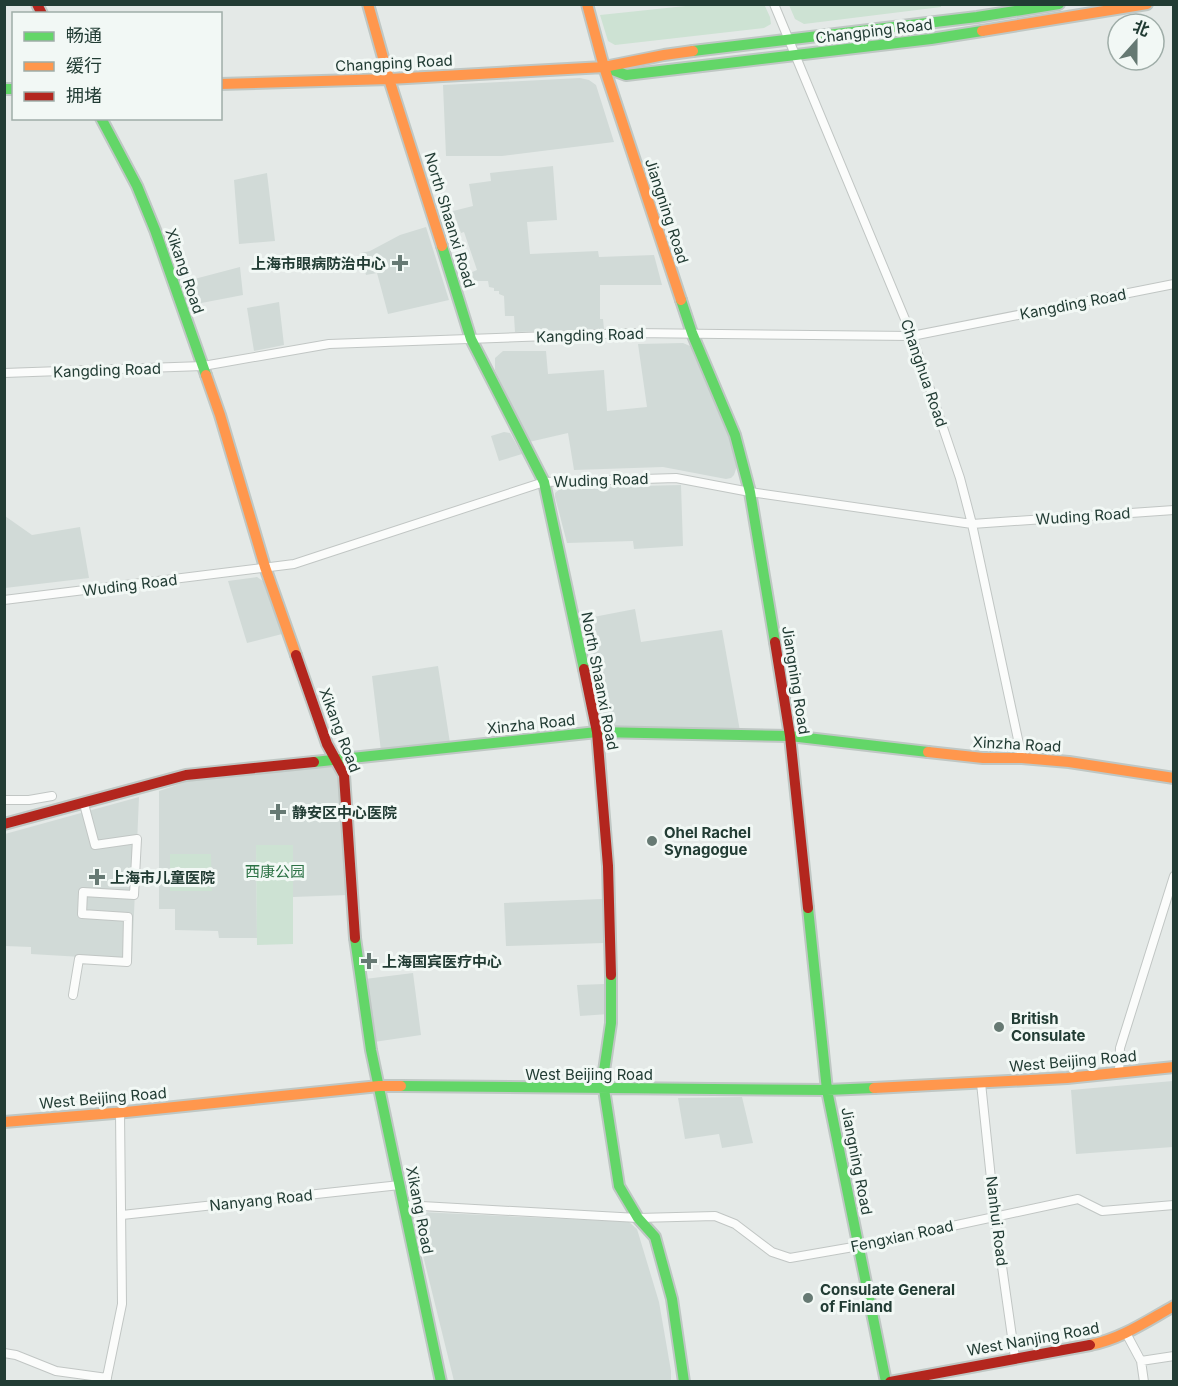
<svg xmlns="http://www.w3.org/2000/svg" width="1178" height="1386" viewBox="0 0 1178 1386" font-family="Inter,'Noto Sans SC',sans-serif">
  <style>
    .built { fill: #d1dad7 }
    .green { fill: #cde2d3 }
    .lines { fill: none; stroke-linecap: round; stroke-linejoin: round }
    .street-casing { stroke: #c1c6c4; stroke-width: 10 }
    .fast-casing { stroke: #bfc7c4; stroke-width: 14 }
    .slow-casing { stroke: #bfc7c4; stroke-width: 14 }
    .jam-casing { stroke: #bfc7c4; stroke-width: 14 }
    .street { stroke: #fbfcfb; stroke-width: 8 }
    .fast { stroke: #63d668; stroke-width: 10 }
    .slow { stroke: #ff974d; stroke-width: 10 }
    .jam { stroke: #b3261e; stroke-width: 10 }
    .poi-dot { fill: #667973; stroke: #f2f8f5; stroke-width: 2 }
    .labels { text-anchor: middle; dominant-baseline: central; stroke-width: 6; stroke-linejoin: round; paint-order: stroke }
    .street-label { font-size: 15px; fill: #223c34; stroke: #f2f8f5 }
    .poi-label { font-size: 15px; font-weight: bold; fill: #223c34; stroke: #f2f8f5; text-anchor: start }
    .park-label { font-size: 15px; fill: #2c7245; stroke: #f2f8f5 }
  </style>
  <rect width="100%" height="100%" fill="#e4e9e7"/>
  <path class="built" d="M 580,78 L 589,80 L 596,85 L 614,142 L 502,156 L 446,156 L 443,85 Z
    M 553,166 L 557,220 L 527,222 L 530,254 L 598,251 L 599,257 L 654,255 L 662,285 L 600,285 L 600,319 L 603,319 L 604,329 L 515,332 L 514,316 L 505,316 L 504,296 L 499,294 L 499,291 L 494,291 L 494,288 L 489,287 L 488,281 L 475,281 L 470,273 L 477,270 L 464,232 L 461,233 L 453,211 L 473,206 L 469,184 L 491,181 L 490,173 Z
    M 267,173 L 275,241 L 239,244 L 234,180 Z
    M 426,227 L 449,300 L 388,314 L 377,273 L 366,275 L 361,253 L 370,251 L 400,235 Z
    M 240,267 L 243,295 L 191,305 L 183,282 Z
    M 279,302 L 284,345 L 254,351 L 247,308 Z
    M 683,343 L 690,346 L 733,447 L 737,466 L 734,475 L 731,478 L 726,479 L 663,467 L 574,470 L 568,433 L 529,442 L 495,370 L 495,358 L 503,351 L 546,351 L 548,374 L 604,370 L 607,411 L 647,407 L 638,344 Z
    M 504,432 L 510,433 L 522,454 L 499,461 L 491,436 Z
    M 681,485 L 683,546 L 634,549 L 633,541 L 567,543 L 555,497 L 555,493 L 561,488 Z
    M 5,516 L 32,535 L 80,527 L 89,578 L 5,588 Z
    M 257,577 L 263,581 L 282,634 L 247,643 L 228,581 Z
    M 635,609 L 641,642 L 722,630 L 740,731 L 619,728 L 610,725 L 604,717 L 583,619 Z
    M 438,666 L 450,743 L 381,751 L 372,676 Z
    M 331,766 L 340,777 L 348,895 L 293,897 L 293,845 L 256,845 L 257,938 L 219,938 L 218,931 L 175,930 L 175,909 L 159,909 L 159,791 L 189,781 Z
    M 139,797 L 132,960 L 31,954 L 31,947 L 5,946 L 5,834 Z
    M 602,899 L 604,943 L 506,946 L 504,903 Z
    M 413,973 L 421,1035 L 374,1042 L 365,979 Z
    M 604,984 L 609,1014 L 580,1016 L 577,985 Z
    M 1173,1081 L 1173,1147 L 1076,1154 L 1071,1090 Z
    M 742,1097 L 753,1143 L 722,1148 L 719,1134 L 685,1139 L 678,1098 Z
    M 420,1212 L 629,1222 L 637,1229 L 659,1302 L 671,1371 L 671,1381 L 454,1381 L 415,1223 Z"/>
  <path class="green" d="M 764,4 L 770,17 L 771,24 L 764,28 L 615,45 L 608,41 L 600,15 L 695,5 Z
    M 941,5 L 941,7 L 804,24 L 795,19 L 789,5 Z
    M 256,845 L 293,845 L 293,944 L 257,945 Z
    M 170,854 L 211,854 L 212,891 L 170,891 Z"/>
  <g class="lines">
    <g class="street-casing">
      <path id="street" d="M 774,4 L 912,336 L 960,478 L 972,524 L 1022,758
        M 4,373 L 203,366 L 329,344 L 633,333 L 912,336 L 1174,284
        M 4,600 L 294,564 L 544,482 L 676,478 L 750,492 L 972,524 L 1174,510
        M 4,800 L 29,800 L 52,796
        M 73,995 L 79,959 L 127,962 L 128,917 L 82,914 L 83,892 L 134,895 L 137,839 L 95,845 L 84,804
        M 1119,1072 L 1120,1048 L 1174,876
        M 981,1083 L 995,1217 L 1015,1358
        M 404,1205 L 638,1218 L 715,1216 L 735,1224 L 772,1252 L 790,1258 L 859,1246 L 1078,1199 L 1102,1211 L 1174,1205
        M 122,1215 L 400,1185
        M 1126,1333 L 1141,1361 L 1144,1382
        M 4,1353 L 16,1355 L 56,1371 L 107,1378
        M 1141,1361 L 1174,1356
        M 106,1382 L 122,1304 L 120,1113"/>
    </g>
    <g class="fast-casing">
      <path id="fast" d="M 693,51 L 977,17 L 1059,4
        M 605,67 L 626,75 L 931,39 L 982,31
        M 4,89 L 14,89
        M 101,118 L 137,186 L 155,230 L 206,375
        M 442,246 L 471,339 L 544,482 L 584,669
        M 681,300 L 692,333 L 735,435 L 750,492 L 775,642
        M 314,762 L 597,732 L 790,736 L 928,752
        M 808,908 L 827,1090 L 886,1382
        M 355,938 L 371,1050 L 441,1382
        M 611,975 L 611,1023 L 604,1071 L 604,1089 L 619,1186 L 638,1218 L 655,1237 L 672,1299 L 684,1382
        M 401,1086 L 827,1090 L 874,1088"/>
    </g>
    <g class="slow-casing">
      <path id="slow" d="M 368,4 L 389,79 L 442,246
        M 587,4 L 604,67 L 681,300
        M 982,31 L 1147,4
        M 220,84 L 389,79 L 604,67 L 664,55 L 693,51
        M 206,375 L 220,415 L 265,567 L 296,655
        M 928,752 L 983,758 L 1022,758 L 1069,762 L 1174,778
        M 874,1088 L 1067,1078 L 1174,1067
        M 4,1122 L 126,1112 L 379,1086 L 401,1086
        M 1090,1345 C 1121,1339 1147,1321 1174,1306"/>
    </g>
    <g class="jam-casing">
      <path id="jam" d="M 37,4 L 42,14
        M 775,642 L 790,736 L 808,908
        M 296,655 L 327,744 L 344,775 L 355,938
        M 584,669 L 597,732 L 608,866 L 611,975
        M 4,824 L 186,775 L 314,762
        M 890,1382 L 1090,1345"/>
    </g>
    <use href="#street" class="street"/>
    <use href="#fast" class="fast"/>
    <use href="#slow" class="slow"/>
    <use href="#jam" class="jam"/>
  </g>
  <g class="poi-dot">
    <path d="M397 254h6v6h6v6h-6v6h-6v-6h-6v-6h6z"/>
    <path d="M275 803h6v6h6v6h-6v6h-6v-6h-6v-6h6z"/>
    <circle cx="652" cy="841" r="6"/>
    <path d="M94 868h6v6h6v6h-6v6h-6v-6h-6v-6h6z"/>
    <path d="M366 952h6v6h6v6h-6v6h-6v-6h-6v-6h6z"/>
    <circle cx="999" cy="1027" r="6"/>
    <circle cx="808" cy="1298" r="6"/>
  </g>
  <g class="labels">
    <g class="street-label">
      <text transform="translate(874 31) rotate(-7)">Changping Road</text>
      <text transform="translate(394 63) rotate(-3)">Changping Road</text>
      <text transform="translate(667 211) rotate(72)">Jiangning Road</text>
      <text transform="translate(450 220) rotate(73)">North Shaanxi Road</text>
      <text transform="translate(185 271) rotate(71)">Xikang Road</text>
      <text transform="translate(1073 304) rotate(-11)">Kangding Road</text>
      <text transform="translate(590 335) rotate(-2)">Kangding Road</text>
      <text transform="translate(107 370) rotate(-2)">Kangding Road</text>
      <text transform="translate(924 373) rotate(71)">Changhua Road</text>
      <text transform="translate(601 480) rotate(-2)">Wuding Road</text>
      <text transform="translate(1083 516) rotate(-4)">Wuding Road</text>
      <text transform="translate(130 585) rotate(-7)">Wuding Road</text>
      <text transform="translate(796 680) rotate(81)">Jiangning Road</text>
      <text transform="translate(600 681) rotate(79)">North Shaanxi Road</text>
      <text transform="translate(531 724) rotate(-6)">Xinzha Road</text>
      <text transform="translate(340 730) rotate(69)">Xikang Road</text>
      <text transform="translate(1017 744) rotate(3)">Xinzha Road</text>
      <text transform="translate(1073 1061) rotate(-5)">West Beijing Road</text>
      <text x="589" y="1074">West Beijing Road</text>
      <text transform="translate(103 1098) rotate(-5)">West Beijing Road</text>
      <text transform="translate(857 1161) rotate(79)">Jiangning Road</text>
      <text transform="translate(261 1200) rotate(-6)">Nanyang Road</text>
      <text transform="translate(420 1210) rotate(79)">Xikang Road</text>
      <text transform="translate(997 1221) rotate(83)">Nanhui Road</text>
      <text transform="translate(902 1236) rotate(-12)">Fengxian Road</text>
      <text transform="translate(1033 1339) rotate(-10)">West Nanjing Road</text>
    </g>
    <g class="poi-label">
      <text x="386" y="263" text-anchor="end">上海市眼病防治中心</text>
      <text x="292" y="812">静安区中心医院</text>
      <text x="664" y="832">Ohel Rachel<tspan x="664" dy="17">Synagogue</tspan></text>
      <text x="110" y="877">上海市儿童医院</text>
      <text x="382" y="961">上海国宾医疗中心</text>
      <text x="1011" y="1018">British<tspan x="1011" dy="17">Consulate</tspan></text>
      <text x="820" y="1289">Consulate General<tspan x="820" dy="17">of Finland</tspan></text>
    </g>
    <g class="park-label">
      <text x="275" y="871">西康公园</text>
    </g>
  </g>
  <rect width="1178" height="1386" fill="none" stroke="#223c34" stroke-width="12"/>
  <rect x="12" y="12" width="210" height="108" fill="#f2f8f5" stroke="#9fada8" stroke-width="1.5"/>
  <rect x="24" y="32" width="30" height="9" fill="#63d668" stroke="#9fada8" stroke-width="1.5"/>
  <text x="66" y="42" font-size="18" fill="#223c34">畅通</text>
  <rect x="24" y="62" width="30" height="9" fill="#ff974d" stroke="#9fada8" stroke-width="1.5"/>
  <text x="66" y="72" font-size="18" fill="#223c34">缓行</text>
  <rect x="24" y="92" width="30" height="9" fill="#b3261e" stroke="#9fada8" stroke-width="1.5"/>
  <text x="66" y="102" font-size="18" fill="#223c34">拥堵</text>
  <g transform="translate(1136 42) rotate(21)"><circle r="28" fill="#f2f8f5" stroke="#9fada8" stroke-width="1.5"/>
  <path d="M0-4.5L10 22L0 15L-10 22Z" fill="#667973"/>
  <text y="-9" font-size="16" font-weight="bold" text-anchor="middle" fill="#223c34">北</text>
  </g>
</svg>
